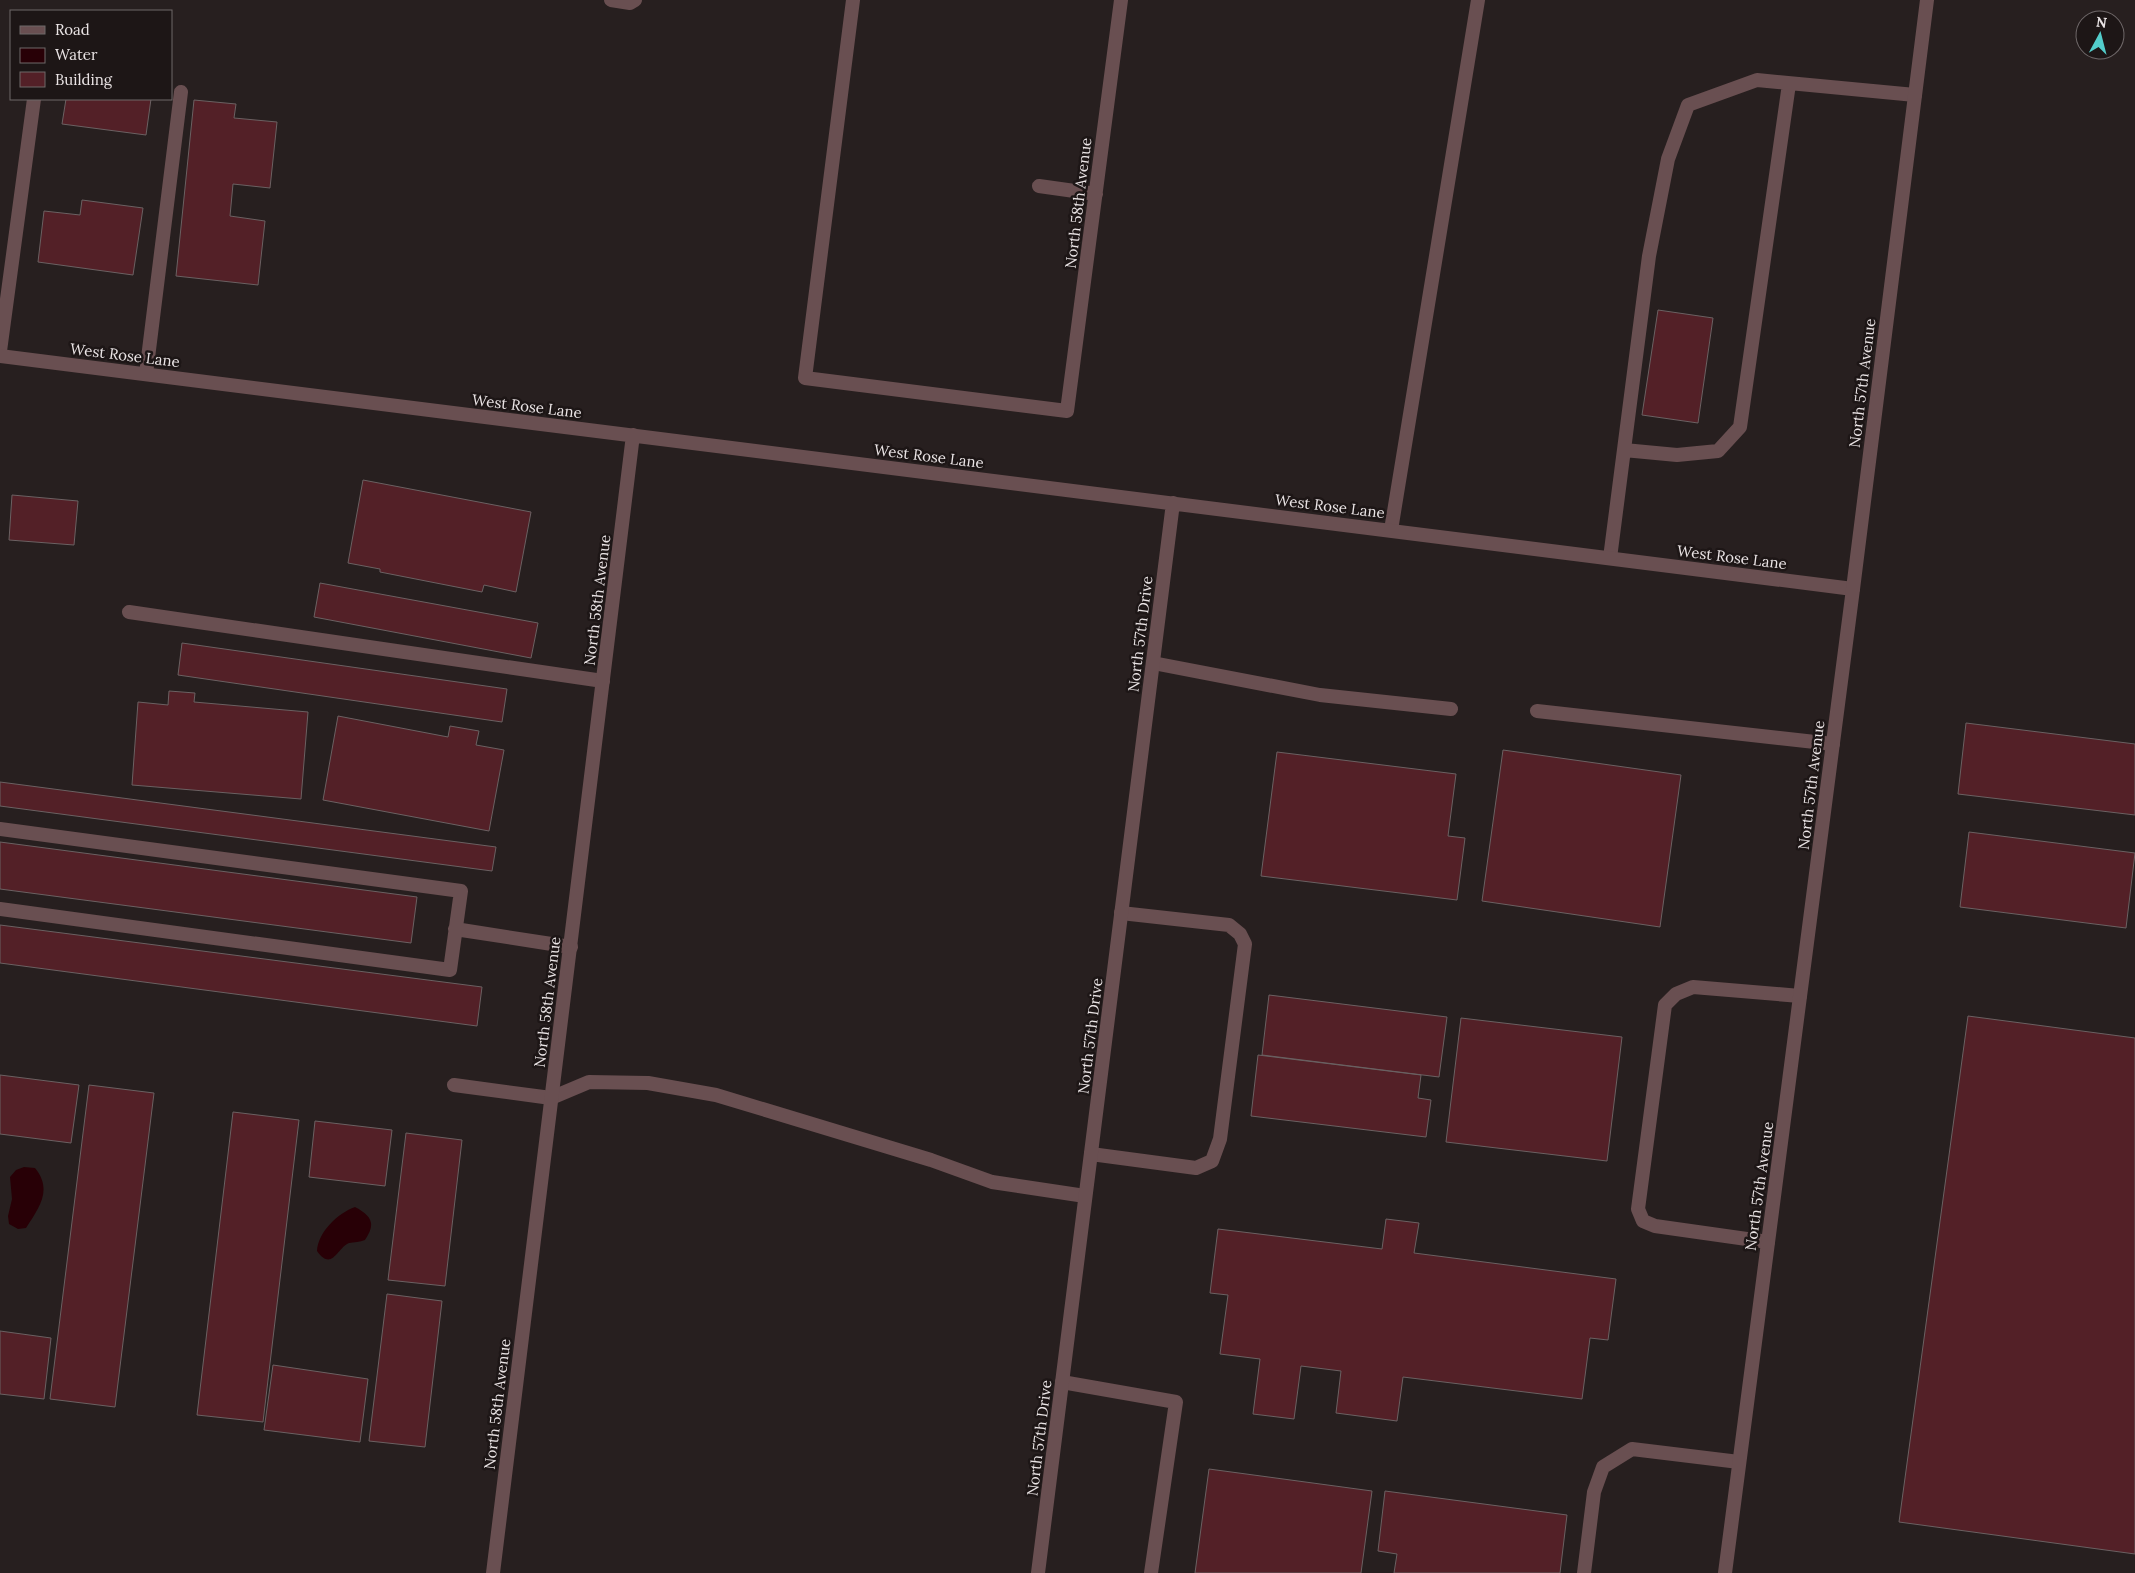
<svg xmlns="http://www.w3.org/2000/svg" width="2135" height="1573" viewBox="0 0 2135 1573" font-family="Lora,serif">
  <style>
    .water { fill: #280006 }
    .building { fill: #532027; stroke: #6b6162 }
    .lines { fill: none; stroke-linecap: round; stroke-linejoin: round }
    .service { stroke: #694f51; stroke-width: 14 }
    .minor { stroke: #694f51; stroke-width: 14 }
    .tertiary { stroke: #694f51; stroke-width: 14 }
    .labels { text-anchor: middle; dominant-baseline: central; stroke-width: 5; stroke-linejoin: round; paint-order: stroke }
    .street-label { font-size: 15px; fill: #eae4e5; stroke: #1d1616 }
  </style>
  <rect width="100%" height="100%" fill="#271f1f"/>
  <path class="water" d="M 24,1167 L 35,1168 C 53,1190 39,1208 26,1228 L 18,1229 L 9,1224 L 8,1216 L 12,1199 L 10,1177 L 16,1170 Z
    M 355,1207 C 372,1216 376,1224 365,1240 C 360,1242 354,1242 349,1243 C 337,1248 332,1272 317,1251 C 318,1232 338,1213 355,1207 Z"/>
  <path class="building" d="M 66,99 L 151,99 L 146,135 L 62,124 Z
    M 194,100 L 236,104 L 234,118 L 277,122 L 270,188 L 233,184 L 230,216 L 265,221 L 258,285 L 176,276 Z
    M 82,200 L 143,208 L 133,275 L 38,262 L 44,211 L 80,215 Z
    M 1658,310 L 1713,318 L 1698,423 L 1642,415 Z
    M 363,480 L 531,512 L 516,592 L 484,585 L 482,592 L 380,572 L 380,569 L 348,563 Z
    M 12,495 L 78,501 L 74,545 L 9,540 Z
    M 320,583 L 538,623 L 531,658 L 314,617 Z
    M 182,643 L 507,689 L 502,722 L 178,675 Z
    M 169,691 L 195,693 L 194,702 L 308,712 L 301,799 L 132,785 L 138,702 L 168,705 Z
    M 338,716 L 448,737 L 450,726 L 479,731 L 476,745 L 504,750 L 489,831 L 323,800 Z
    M 1966,723 L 2135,744 L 2135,815 L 1958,794 Z
    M 1503,750 L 1681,775 L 1660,927 L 1482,901 Z
    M 1277,752 L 1456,774 L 1448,836 L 1465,838 L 1457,900 L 1261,876 Z
    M 0,782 L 496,847 L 492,871 L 0,806 Z
    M 1969,832 L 2135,853 L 2126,928 L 1960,907 Z
    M 0,842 L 417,897 L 411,943 L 0,889 Z
    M 0,925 L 482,987 L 477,1026 L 0,963 Z
    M 1269,995 L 1447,1017 L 1439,1077 L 1262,1055 Z
    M 1968,1016 L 2135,1038 L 2135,1554 L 1899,1522 Z
    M 1461,1018 L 1622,1037 L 1607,1161 L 1446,1142 Z
    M 1258,1055 L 1421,1075 L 1418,1098 L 1431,1100 L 1426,1137 L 1251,1116 Z
    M 0,1075 L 79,1085 L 71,1143 L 0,1134 Z
    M 89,1085 L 154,1093 L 115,1407 L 50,1399 Z
    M 233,1112 L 299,1120 L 263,1422 L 197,1415 Z
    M 315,1121 L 392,1130 L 385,1186 L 309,1177 Z
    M 406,1133 L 462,1140 L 445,1286 L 388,1280 Z
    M 1386,1219 L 1419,1223 L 1414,1253 L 1616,1279 L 1608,1340 L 1590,1338 L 1582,1399 L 1403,1377 L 1397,1421 L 1336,1413 L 1341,1371 L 1301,1366 L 1294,1419 L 1253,1414 L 1260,1359 L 1220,1354 L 1228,1295 L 1210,1293 L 1218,1229 L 1382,1249 Z
    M 387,1294 L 442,1301 L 425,1447 L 369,1441 Z
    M 0,1331 L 51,1338 L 44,1399 L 0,1394 Z
    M 273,1365 L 368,1379 L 360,1442 L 264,1430 Z
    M 1209,1469 L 1372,1491 L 1361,1573 L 1195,1573 Z
    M 1385,1491 L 1567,1515 L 1560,1573 L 1394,1573 L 1397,1554 L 1378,1551 Z"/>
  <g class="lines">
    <path class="service" d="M 611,0 L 630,3 L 635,0
      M 853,0 L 805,378 L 1067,411 L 1121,0
      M 1039,186 L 1096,194
      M 0,351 L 34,99
      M 146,374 L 181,92
      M 1624,450 L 1677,455 L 1718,451 L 1740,427 L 1789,84
      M 1391,530 L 1478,0
      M 1610,558 L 1649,256 L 1668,159 L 1688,105 L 1757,80 L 1915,95
      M 129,612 L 603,681
      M 1153,663 L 1320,695 L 1451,709
      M 1537,711 L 1833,744
      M 0,829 L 461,891 L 450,970 L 0,909
      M 455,929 L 571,947
      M 454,1085 L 551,1098 L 589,1082 L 648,1083 L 716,1095 L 931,1160 L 992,1182 L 1085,1196
      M 1091,1154 L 1196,1168 L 1212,1161 L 1220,1139 L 1245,944 L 1240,934 L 1229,925 L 1121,913
      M 1768,1242 L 1655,1226 L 1643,1221 L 1638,1209 L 1665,1005 L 1676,994 L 1693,987 L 1800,996
      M 1062,1382 L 1176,1402 L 1151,1573
      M 1584,1573 L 1594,1492 L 1603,1467 L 1632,1449 L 1739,1462"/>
    <path class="minor" d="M 0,356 L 1853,589
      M 493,1573 L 633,435
      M 1038,1573 L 1173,503"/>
    <path class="tertiary" d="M 1725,1573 L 1853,589 L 1927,0"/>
  </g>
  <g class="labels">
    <g class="street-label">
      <text transform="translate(1078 203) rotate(-83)">North 58th Avenue</text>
      <text transform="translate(125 355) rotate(7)">West Rose Lane</text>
      <text transform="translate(1862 383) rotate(-83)">North 57th Avenue</text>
      <text transform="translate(527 406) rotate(7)">West Rose Lane</text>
      <text transform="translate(929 456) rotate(7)">West Rose Lane</text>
      <text transform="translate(1330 506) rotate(7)">West Rose Lane</text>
      <text transform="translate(1732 557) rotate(7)">West Rose Lane</text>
      <text transform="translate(597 600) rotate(-83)">North 58th Avenue</text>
      <text transform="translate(1140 634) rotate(-83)">North 57th Drive</text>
      <text transform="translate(1811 785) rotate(-83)">North 57th Avenue</text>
      <text transform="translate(547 1002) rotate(-83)">North 58th Avenue</text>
      <text transform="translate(1090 1036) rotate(-83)">North 57th Drive</text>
      <text transform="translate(1759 1186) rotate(-82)">North 57th Avenue</text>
      <text transform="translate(497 1404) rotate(-83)">North 58th Avenue</text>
      <text transform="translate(1039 1438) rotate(-83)">North 57th Drive</text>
    </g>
  </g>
  <rect x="10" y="10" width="162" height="90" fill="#1d1616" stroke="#6f6869"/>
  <rect x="20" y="26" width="25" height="8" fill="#694f51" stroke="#6f6869"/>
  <text x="55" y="35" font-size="15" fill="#eae4e5">Road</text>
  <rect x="20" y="48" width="25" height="15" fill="#280006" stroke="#6f6869"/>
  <text x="55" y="60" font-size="15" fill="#eae4e5">Water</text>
  <rect x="20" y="72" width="25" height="15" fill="#532027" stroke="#6f6869"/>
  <text x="55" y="85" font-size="15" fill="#eae4e5">Building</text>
  <g transform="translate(2100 35) rotate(7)"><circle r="24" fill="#1d1616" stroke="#6f6869"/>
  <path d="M0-4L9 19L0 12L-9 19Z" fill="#53cdcb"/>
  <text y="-8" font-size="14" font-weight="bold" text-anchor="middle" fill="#eae4e5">N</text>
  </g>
</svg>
